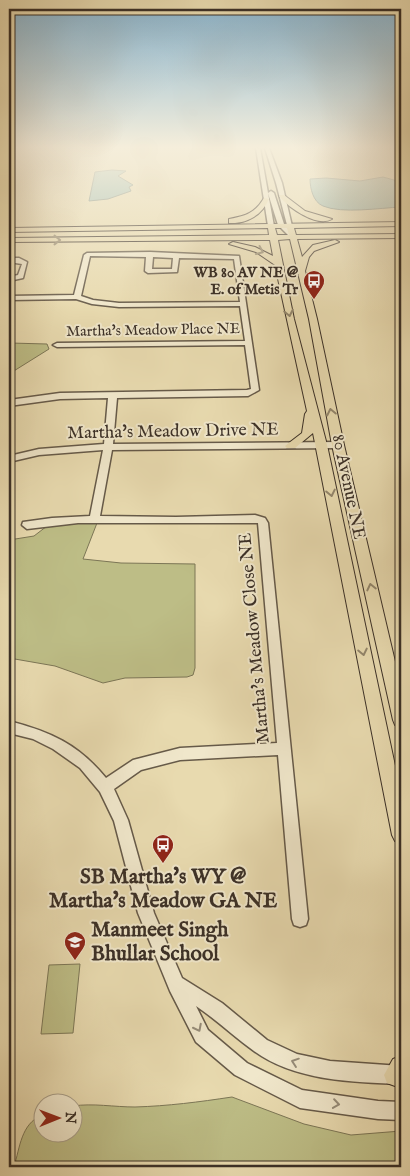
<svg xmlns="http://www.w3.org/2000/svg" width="410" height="1176" viewBox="0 0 410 1176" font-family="'IM FELL English',serif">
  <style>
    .green { fill: #bdbd86; stroke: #7c7656 }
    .water { fill: #98bab1; stroke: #73837a }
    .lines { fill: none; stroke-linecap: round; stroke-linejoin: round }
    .minor-casing { stroke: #665a49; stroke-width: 3 }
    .major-casing { stroke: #3b3027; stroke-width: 2 }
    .minor { fill: #f0e7cb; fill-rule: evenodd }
    .major { fill: #e8daaf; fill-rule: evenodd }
    .oneway { stroke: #92856b }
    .oneway2 { stroke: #968c79 }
    .labels { text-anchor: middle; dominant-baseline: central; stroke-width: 4; stroke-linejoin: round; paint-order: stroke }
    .far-poi-label { font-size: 15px; font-weight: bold; fill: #3b3027; stroke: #f0e7cb; text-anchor: end }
    .far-street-label { font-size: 15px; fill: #3b3027; stroke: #f0e7cb }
    .street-label { font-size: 18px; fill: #3b3027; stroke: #f0e7cb }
    .near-poi-label { font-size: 21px; font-weight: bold; fill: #3b3027; stroke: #f0e7cb }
  </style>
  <rect width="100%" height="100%" fill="#e8daaf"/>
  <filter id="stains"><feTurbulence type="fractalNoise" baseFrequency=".004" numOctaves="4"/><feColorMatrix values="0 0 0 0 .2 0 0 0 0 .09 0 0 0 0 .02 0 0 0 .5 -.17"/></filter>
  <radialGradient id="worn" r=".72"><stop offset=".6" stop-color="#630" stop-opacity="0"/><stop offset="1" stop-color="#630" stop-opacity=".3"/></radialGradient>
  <path class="green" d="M 10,343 L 47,344 L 49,349 L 9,374 Z
    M 57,523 L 97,523 L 83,559 L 121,563 L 195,564 L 195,668 L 193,675 L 187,677 L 125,678 L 103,683 L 55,666 L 9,658 L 9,540 L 34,536 L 47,526 Z
    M 80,964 L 73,1033 L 41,1034 L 49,965 Z
    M 232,1097 L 304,1124 L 351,1135 L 401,1131 L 401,1167 L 14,1167 C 20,1147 21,1124 42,1115 L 42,1134 L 72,1134 L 73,1106 C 93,1103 114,1107 135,1107 C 168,1106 199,1102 232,1097 Z"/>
  <path class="water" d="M 112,170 L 126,171 L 118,176 L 133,185 L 129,187 L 131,191 L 108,199 L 89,201 L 95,172 Z
    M 383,177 L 401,182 L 401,207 C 380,208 342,214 323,206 C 313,202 310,188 310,179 L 326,178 L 360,181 Z"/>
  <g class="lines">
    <g class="minor-casing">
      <path id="minor" d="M 256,148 L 260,148 L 268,193 L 271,191 L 274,193 L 284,224 L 292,233 L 292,235 L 288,235 L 278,225 L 268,193 L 274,226 L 271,228 L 268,226 Z
        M 265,148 L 269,148 L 282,183 L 292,226 L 287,225 L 276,183 Z
        M 150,252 L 239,256 L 259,390 L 248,396 L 117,398 L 113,444 L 338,442 L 343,445 L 338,448 L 112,450 L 100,516 L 176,517 L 255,515 L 265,518 L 268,523 L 308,919 L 306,925 L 300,927 L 294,925 L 292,919 L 278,755 L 180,760 L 141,770 L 114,789 L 128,820 L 154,913 L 182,978 L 222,1003 L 267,1040 L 297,1054 L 330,1061 L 401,1066 L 401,1084 C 352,1082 295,1081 254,1051 C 234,1037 217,1020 196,1006 L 208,1030 L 247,1063 L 302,1090 L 378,1101 L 401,1102 L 401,1120 L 378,1119 L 300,1108 L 235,1075 L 196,1042 L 170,991 L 138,913 L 114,821 L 100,792 L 80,768 L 53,749 L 33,739 L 9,733 L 9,721 C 51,732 78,744 106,778 L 133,760 L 180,748 L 277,743 L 258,523 L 78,523 L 27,529 L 22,525 L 23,522 L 52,518 L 90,516 L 103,450 L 39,455 L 9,462 L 9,456 L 39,449 L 104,444 L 108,398 L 60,399 L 9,406 L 9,400 L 60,393 L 247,390 L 251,389 L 245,345 L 57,347 L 53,345 L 57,343 L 245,341 L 240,306 L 119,307 L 92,304 L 76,299 L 9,300 L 9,296 L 74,295 L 84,255 L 87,253 ZM 90,256 L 146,257 L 145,271 L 148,273 L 177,272 L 179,258 L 234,259 L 240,302 L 119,303 L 93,300 L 81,296 ZM 153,257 L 173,258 L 172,269 L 152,269 Z
        M 9,258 L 19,258 L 27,262 L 23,278 L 9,281 L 9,277 L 18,275 L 22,264 L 9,262 Z"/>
    </g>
    <g class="major-casing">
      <path id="major" d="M 280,195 L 284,195 L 305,211 L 332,219 C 317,228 288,207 279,196 Z
        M 264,198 L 269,199 C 262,215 247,224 229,223 L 229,219 C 246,216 255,213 264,198 Z
        M 401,222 L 401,226 L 294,228 L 296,235 L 401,234 L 401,238 L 297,239 L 302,257 L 313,245 L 335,240 L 339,242 L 314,251 L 309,257 L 305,271 L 317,319 L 344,445 L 401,687 L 401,727 L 395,725 L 393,720 L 332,445 L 309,319 L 290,239 L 278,240 L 294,319 L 327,445 L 401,794 L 401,844 L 395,841 L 392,835 L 313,433 L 295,448 L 287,448 L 285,446 L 302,433 L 305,414 L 307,411 L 275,265 L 256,252 L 229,244 L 233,242 L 255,247 L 273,256 L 270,240 L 9,242 L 9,238 L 269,235 L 268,228 L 9,232 L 9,228 ZM 275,228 L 287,228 L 289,235 L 277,235 Z
        M 401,1056 L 401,1084 L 395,1086 L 387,1083 L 384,1075 L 393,1059 Z"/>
    </g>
    <use href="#minor" class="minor"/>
    <use href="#major" class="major"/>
  </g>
  <defs><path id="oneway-chevron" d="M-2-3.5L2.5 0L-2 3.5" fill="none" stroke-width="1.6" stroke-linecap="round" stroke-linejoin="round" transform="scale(1.25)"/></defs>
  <g class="oneway">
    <use href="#oneway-chevron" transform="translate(57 240)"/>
    <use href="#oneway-chevron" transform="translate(260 251) rotate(25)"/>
    <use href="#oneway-chevron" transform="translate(289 313) rotate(78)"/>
    <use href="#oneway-chevron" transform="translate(331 412) rotate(-102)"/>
    <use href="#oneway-chevron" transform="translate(331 493) rotate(78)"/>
    <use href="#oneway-chevron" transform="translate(371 587) rotate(-103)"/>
    <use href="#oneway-chevron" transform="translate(363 652) rotate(78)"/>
  </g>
  <g class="oneway2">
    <use href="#oneway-chevron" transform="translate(198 1028) rotate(63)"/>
    <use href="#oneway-chevron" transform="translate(295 1062) rotate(-161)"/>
    <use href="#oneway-chevron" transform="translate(336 1104) rotate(8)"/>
  </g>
  <linearGradient id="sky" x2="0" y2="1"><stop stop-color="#88b6d2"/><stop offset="0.47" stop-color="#f5eedb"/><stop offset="1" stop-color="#f5eedb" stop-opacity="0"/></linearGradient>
  <rect width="410" height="313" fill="url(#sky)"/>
  <defs>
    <g id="bus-pin" transform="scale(1.125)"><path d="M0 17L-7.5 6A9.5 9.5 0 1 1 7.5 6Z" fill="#8f2418" stroke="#f0e7cb"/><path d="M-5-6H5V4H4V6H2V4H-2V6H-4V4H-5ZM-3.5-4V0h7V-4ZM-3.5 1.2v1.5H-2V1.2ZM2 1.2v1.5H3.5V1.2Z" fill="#fff"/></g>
    <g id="school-pin" transform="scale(1.125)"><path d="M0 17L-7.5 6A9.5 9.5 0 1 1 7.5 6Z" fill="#8f2418" stroke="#f0e7cb"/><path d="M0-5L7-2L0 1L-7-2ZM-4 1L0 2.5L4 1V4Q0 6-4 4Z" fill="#fff"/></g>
  </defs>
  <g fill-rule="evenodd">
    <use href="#bus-pin" x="314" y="281"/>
    <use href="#bus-pin" x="163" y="845"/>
    <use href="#school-pin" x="75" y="942"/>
  </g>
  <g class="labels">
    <g class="far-poi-label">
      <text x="298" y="272">WB 80 AV NE @<tspan x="298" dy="17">E. of Metis Tr</tspan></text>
    </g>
    <g class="far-street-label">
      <text transform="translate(153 330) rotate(-1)">Martha's Meadow Place NE</text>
    </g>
    <g class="street-label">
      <text transform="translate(173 432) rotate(-1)">Martha's Meadow Drive NE</text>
      <text transform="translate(348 487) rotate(78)">80 Avenue NE</text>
      <text transform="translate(255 638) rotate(-95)">Martha's Meadow Close NE</text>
    </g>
    <g class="near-poi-label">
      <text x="163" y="877">SB Martha's WY @<tspan x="163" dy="24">Martha's Meadow GA NE</tspan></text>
      <text x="91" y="930" text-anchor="start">Manmeet Singh<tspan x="91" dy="24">Bhullar School</tspan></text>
    </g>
  </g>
  <rect width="410" height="1176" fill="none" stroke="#e8daaf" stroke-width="30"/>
  <rect x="10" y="10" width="390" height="1156" fill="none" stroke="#3b3027" stroke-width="2.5"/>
  <rect x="15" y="15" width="380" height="1146" fill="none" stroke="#3b3027"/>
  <g transform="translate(58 1118) rotate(89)"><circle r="24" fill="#f0e7cb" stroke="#a89e89"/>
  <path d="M0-4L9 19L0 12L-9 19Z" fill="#8f2418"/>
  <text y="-8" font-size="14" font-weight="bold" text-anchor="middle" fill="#3b3027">N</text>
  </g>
  <rect width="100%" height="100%" filter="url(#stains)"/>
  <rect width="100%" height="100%" fill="url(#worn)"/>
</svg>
